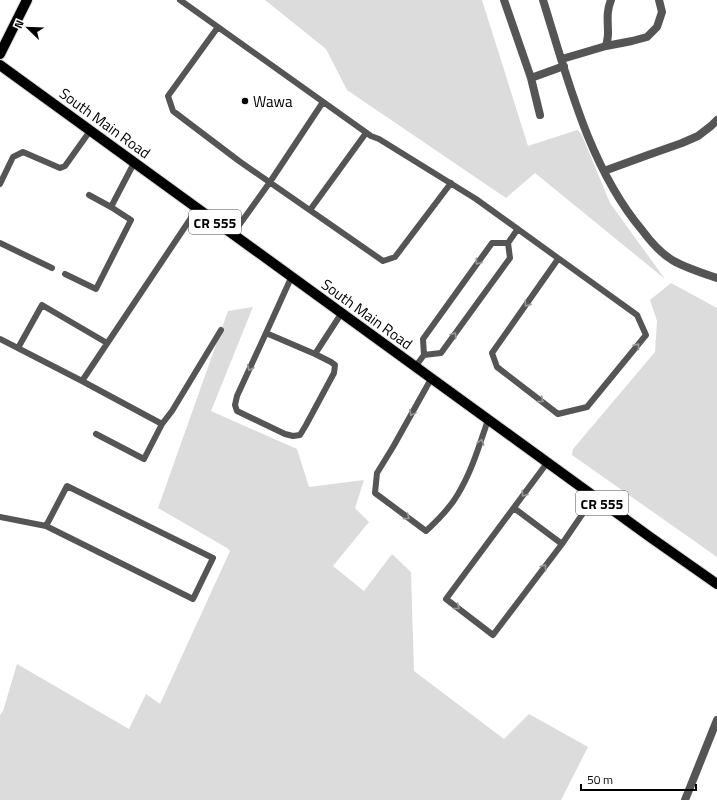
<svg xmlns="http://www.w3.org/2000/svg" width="717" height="800" viewBox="0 0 717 800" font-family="'Titillium Web',sans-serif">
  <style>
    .green { fill: #dcdcdc }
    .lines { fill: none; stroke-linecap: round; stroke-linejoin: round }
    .primary-casing { stroke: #dbdbdb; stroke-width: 12 }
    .service { stroke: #555; stroke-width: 6 }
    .minor { stroke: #555; stroke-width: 8 }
    .primary { stroke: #000; stroke-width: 10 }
    .oneway { stroke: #999 }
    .poi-dot { fill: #000; stroke: #fff; stroke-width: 1.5 }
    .labels { text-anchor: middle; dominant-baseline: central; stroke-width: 3; stroke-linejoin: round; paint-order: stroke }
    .shield { fill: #fff; stroke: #4c4c4c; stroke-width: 1 }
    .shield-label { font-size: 14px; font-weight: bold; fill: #000 }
    .poi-label { font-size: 15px; fill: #000; stroke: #fff; text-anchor: start }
    .street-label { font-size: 15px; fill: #000; stroke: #fff }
  </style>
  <rect width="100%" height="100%" fill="#fff"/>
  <path class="green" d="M 265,0 L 482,0 L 528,146 L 577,130 L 581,133 L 610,203 L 665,279 L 535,173 L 506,198 L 347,90 L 326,49 Z
    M 671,283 L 717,308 L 717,557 L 572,455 L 573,449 L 655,352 L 657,321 L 650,300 Z
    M 253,307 L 211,411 L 297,449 L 309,487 L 364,480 L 355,508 L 369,522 L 333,566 L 364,591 L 392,554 L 411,572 L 414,671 L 504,739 L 529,714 L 588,747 L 561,800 L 0,800 L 0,715 L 3,711 L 17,664 L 129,729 L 146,694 L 160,704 L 230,551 L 227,548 L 158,508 L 228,311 Z"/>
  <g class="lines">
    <g class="primary-casing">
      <path id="primary" d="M 0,54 L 27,0
        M 0,65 L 650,537 L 717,584"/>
    </g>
    <path class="service" d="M 180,0 L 371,136 L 379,139 L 476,199 L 637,315 L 646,335 L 587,407 L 558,414 L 497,367 L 492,353 L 558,259
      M 218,27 L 168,96 L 173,111 L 239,161 L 383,261 L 395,257 L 451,183
      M 0,184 L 13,157 L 23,152 L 60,168 L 65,166 L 90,131
      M 89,195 L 111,207
      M 310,210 L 366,133
      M 232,235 L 270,182 L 323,102
      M 0,243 L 52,268
      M 65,274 L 96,289 L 131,220 L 111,207 L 134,163
      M 291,278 L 266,333 L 315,354 L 341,314
      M 266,333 L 237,396 L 235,405 L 237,411 L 285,434 L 293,436 L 300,435 L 306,425 L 334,373 L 335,365 L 331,362 L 315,354
      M 0,339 L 82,381 L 162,424 L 172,411 L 221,330
      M 18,348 L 42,305 L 107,343
      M 424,355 L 441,353 L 510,258 L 508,243 L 517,230
      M 415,367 L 424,355 L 423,339 L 492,243 L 508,243
      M 431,379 L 393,447 L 377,473 L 375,493 L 426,531 C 438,520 450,508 458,494 C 472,471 479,446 488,420
      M 82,381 L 197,209
      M 96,434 L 144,459 L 162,424
      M 514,508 L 562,544 L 493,635 L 446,599 L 547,463
      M 0,517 L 46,526 L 193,599 L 213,558 L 67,486 L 46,526
      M 562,544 L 594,497"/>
    <path class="minor" d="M 504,0 L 531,78
      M 543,0 C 567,77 589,167 642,230 C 650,241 661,253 672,260 C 686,268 702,273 717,278
      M 606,46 C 607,42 608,37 608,33 C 608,21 606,12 611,0
      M 562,59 L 606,46 L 632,41 L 647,37 L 657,27 L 662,12 L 659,0
      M 540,115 L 531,78 L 564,66
      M 604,171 L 648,155 L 682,143 L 698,136 L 711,126 L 717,120
      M 685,800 L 717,720"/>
    <use href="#primary" class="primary"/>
  </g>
  <defs><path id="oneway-chevron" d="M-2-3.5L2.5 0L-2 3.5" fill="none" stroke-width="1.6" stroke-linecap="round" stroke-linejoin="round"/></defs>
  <g class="oneway">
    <use href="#oneway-chevron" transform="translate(478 262) rotate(126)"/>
    <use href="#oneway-chevron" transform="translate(527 304) rotate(125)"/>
    <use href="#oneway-chevron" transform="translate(454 335) rotate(-54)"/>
    <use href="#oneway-chevron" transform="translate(637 346) rotate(-51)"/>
    <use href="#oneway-chevron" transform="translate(250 368) rotate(115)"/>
    <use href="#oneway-chevron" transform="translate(541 400) rotate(37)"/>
    <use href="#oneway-chevron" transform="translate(412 413) rotate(118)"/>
    <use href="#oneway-chevron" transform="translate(481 442) rotate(-72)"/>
    <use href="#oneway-chevron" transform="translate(524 494) rotate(126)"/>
    <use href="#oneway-chevron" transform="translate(407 517) rotate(37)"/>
    <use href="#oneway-chevron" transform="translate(544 567) rotate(-53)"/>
    <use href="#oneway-chevron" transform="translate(457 607) rotate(38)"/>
  </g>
  <circle class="poi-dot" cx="245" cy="101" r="4"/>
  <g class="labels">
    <g class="shield">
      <rect x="189" y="210" width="52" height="24" rx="3"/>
      <rect x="576" y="491" width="52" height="24" rx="3"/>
    </g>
    <g class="shield-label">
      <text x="215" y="222">CR 555</text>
      <text x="602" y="503">CR 555</text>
    </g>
    <g class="poi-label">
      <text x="253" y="101">Wawa</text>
    </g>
    <g class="street-label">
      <text transform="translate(105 123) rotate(36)">South Main Road</text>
      <text transform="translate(367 314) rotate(36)">South Main Road</text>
    </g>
  </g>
  <g transform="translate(28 28) rotate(293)" stroke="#ffffff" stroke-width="3" paint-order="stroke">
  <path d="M0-3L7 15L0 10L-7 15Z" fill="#000000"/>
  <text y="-6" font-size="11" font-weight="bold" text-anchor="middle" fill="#000000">N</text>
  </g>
  <path d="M581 784v6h115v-6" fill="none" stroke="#000000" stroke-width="2"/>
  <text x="587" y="784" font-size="12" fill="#000000" stroke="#ffffff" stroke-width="3" paint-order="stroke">50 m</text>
</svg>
